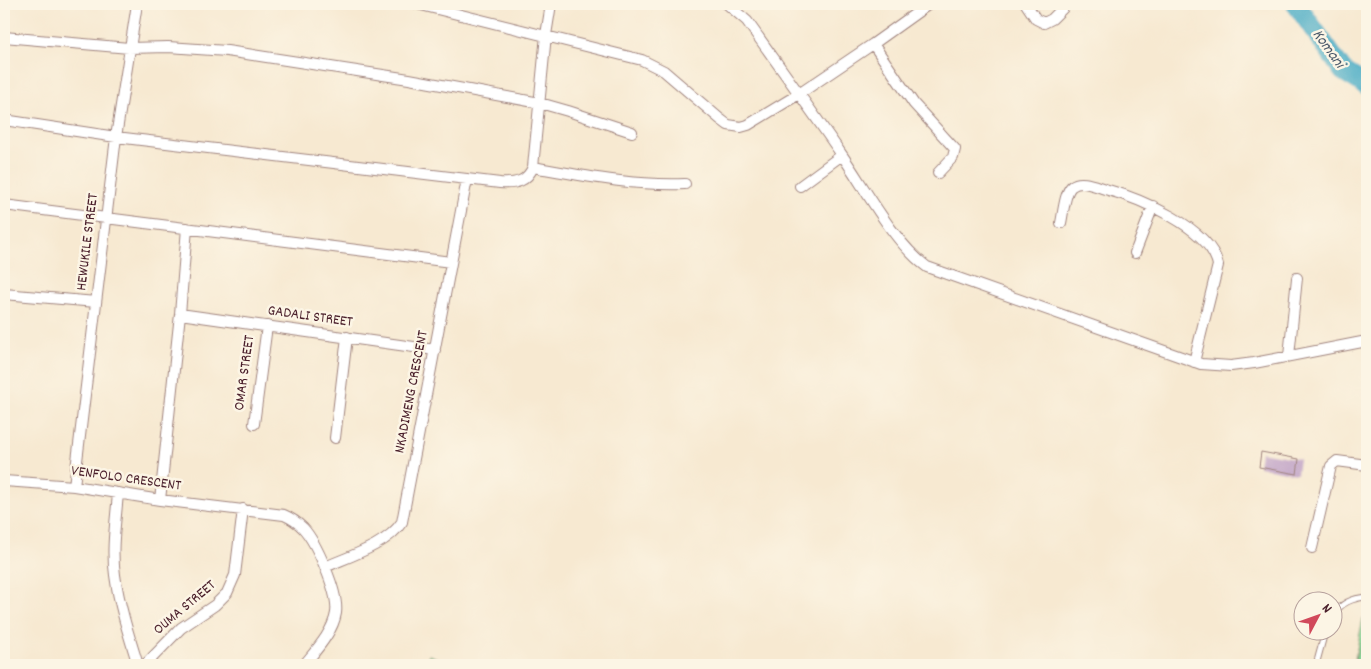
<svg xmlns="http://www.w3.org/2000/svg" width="1371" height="669" viewBox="0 0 1371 669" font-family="Dekko,sans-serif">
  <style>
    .green { fill: #8fde9c; stroke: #6c7e64 }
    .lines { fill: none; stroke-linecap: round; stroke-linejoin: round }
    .river { stroke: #45aac5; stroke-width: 20 }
    .building { fill: #b897c2 }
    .lane-casing { stroke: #a0847e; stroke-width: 7 }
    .street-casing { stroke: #a0847e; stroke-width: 12 }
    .lane { stroke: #fff; stroke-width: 5 }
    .street { stroke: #fff; stroke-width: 10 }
    .labels { text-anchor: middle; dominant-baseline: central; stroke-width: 5; stroke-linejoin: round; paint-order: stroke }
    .street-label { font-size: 15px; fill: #4a1f2b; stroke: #fcf5e5 }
    .water-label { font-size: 16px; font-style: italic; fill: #485769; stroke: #fcf5e5 }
  </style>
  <rect width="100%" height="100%" fill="#fcf5e5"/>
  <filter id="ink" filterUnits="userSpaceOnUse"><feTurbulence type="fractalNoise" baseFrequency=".02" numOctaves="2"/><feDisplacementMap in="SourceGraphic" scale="10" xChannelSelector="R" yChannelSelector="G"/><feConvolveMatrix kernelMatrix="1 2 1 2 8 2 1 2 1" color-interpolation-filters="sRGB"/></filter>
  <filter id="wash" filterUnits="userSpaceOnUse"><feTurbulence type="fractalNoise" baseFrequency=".0096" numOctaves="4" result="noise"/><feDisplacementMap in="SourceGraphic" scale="20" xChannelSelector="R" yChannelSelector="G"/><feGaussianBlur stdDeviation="1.12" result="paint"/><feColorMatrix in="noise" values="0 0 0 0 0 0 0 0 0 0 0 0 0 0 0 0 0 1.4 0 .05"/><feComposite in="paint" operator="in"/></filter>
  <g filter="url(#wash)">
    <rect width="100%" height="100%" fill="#f7e9d1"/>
    <path class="green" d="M 1363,618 L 1367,619 L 1367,665 L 1354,665 Z
      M 429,655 L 456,665 L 421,665 Z"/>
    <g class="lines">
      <path class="river" d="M 1296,4 L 1343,71 L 1367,86"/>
    </g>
    <g id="blocks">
      <path class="building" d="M 1261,452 L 1299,459 L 1297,474 L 1259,467 Z"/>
    </g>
  </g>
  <g filter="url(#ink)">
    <use href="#blocks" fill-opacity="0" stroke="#a0847e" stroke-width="1"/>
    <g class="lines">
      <g class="lane-casing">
        <path id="lane" d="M 1334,614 C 1342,602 1353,598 1367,597
          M 1316,665 L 1325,632"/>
      </g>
      <g class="street-casing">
        <path id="street" d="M 417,4 L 642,60 L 664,71 L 720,119 L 728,125 L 741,127 L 748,125 L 799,94 L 873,44 L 929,4
          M 727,4 L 747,21 C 779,66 811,110 842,155 C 866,190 894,243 927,267 L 1201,364 L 1231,366 L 1254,363 L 1367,341
          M 1026,4 L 1036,19 L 1044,23 L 1052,19 L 1067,4
          M 4,37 L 129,48 L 168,47 L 227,51 L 409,79 L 540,103 L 568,111 L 632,132
          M 873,44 L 914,104 L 955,149 L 953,157 L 938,173
          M 4,120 L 116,137 L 500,183 C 515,184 527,182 533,167 L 546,35 L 551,4
          M 533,167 C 584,176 634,186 685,184
          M 800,186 L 842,155
          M 4,205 L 451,262
          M 1061,223 C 1063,214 1065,191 1072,186 C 1081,179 1095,186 1105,189 C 1138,198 1210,227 1218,265 L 1194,362
          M 1135,253 L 1153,206
          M 4,294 L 96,302
          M 180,314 L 435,350
          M 1289,356 L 1297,278
          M 254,424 L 267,326
          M 335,438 L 347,337
          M 4,481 L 74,486 L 160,500 L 284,515 C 291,518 297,522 303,528 C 316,542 339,593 336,613 C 333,632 316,650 304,665
          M 74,486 L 116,137 L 137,4
          M 118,493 C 116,520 111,548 115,575 C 119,605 129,636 138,665
          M 160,500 L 180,314 L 187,228
          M 1312,548 L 1331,466 L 1337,461 L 1367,465
          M 325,567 C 350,556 387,545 402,522 L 467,179
          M 145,665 L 181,628 L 215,605 L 227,593 L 235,575 L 243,509"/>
      </g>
      <use href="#lane" class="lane"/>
      <use href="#street" class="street"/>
    </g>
  </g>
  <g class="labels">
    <g class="street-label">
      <text transform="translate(88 242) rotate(-83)">HEWUKILE STREET</text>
      <text transform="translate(310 317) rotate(8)">GADALI STREET</text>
      <text transform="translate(245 373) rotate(-82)">OMAR STREET</text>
      <text transform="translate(412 392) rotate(-79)">NKADIMENG CRESCENT</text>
      <text transform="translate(126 479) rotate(8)">VENFOLO CRESCENT</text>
      <text transform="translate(185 608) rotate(-40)">OUMA STREET</text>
    </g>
    <g class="water-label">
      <text transform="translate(1328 49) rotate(54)">Komani</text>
    </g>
  </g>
  <rect width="1371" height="669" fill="none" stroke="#fcf5e5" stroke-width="20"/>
  <g transform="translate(1318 616) rotate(49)"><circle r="24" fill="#fcf5e5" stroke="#b59f9b"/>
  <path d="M0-4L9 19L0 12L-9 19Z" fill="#d1495b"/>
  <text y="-8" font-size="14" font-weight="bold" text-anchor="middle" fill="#4a1f2b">N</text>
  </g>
</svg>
